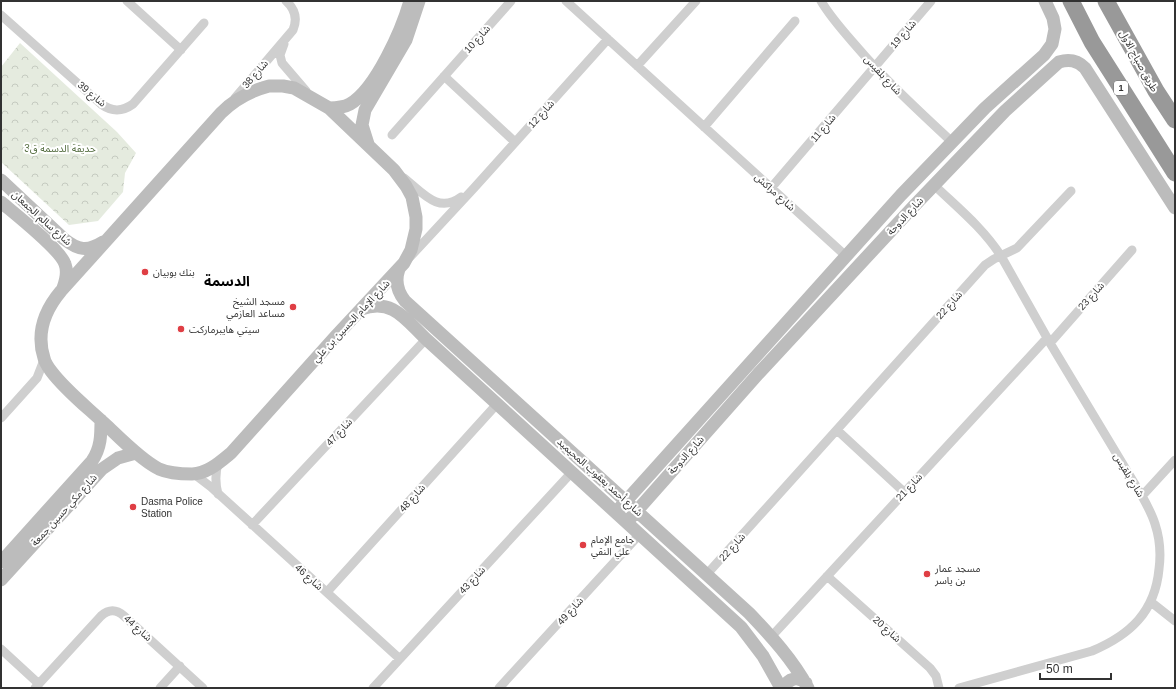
<svg xmlns="http://www.w3.org/2000/svg" width="1176" height="689" viewBox="0 0 1176 689" font-family="Helvetica,'Noto Sans Arabic',sans-serif">
  <style>
    .park { fill: url(#park-crowns) }
    .lines { fill: none; stroke-linecap: round; stroke-linejoin: round }
    .street { stroke: #cfcfcf; stroke-width: 9 }
    .secondary { stroke: #bcbcbc; stroke-width: 13 }
    .highway { stroke: #999; stroke-width: 17 }
    .poi-dot { fill: #df3e44; stroke: #fff; stroke-width: 1.5 }
    .labels { text-anchor: middle; dominant-baseline: central; stroke-width: 4; stroke-linejoin: round; paint-order: stroke }
    .shield { fill: #fff; stroke: #707070; stroke-width: 1 }
    .shield-label { font-size: 9px; font-weight: bold; fill: #323232 }
    .street-label { font-size: 10px; fill: #323232; stroke: #fff }
    .park-label { font-size: 10px; fill: #546d40; stroke: #fff }
    .poi-label { font-size: 10px; fill: #323232; stroke: #fff; text-anchor: start }
    .district-label { font-size: 14px; font-weight: bold; fill: #000; stroke: #fff }
  </style>
  <defs>
    <pattern id="park-crowns" width="20" height="18" patternUnits="userSpaceOnUse"><rect width="20" height="18" fill="#e5ebdf"/><path d="M2 6a3 3 0 1 1 6 0M12 15a3 3 0 1 1 6 0" fill="none" stroke="#c5cac0"/></pattern>
  </defs>
  <rect width="100%" height="100%" fill="#fff"/>
  <path class="park" d="M 20,43 L 117,132 L 136,153 L 125,173 L 123,192 L 98,221 L 69,225 L 1,162 L 1,67 Z"/>
  <g class="lines">
    <path class="street" d="M 127,1 L 181,50
      M 566,1 L 846,256
      M 821,1 C 831,18 844,32 857,47 C 886,81 919,111 952,142
      M 1,15 L 101,104 C 112,112 122,112 133,104 L 204,23
      M 284,44 L 280,55 L 282,63 L 306,91
      M 637,66 L 696,1
      M 444,76 L 515,142
      M 235,98 L 293,30 C 298,18 295,9 286,1
      M 704,127 L 795,21
      M 392,135 L 511,1
      M 404,178 C 423,193 438,214 461,197
      M 934,185 C 958,208 983,228 1001,256 L 1050,343 L 1142,496 C 1147,505 1152,514 1155,524 C 1160,539 1161,554 1159,569 C 1155,612 1130,635 1092,651 L 959,688
      M 771,188 L 931,1
      M 410,257 L 474,188 L 608,39
      M 1050,343 L 1132,250
      M 1,418 L 37,378 L 44,360
      M 837,430 L 904,492
      M 218,463 C 215,474 215,483 218,494
      M 194,474 L 211,487 L 400,659
      M 1142,496 L 1175,460
      M 252,525 L 426,339
      M 707,574 L 985,265 L 994,259 L 1017,248 L 1071,191
      M 827,576 L 930,668 L 936,676 L 939,688
      M 327,592 L 497,404
      M 1151,602 L 1175,621
      M 771,637 L 1047,338
      M 1,649 L 39,684
      M 35,688 L 101,616 C 109,609 116,609 124,616 L 203,688
      M 160,688 L 180,666
      M 373,688 L 572,472
      M 499,688 L 640,534"/>
    <path class="secondary" d="M 269,86 L 283,86 L 294,88 L 329,108 L 394,170 L 406,186 L 412,197 L 416,217 L 416,229 L 411,250 L 404,263 L 336,336 L 231,453 C 220,462 207,474 192,474 C 181,474 168,473 159,469 C 141,460 120,438 105,424 C 87,407 66,391 51,371 C 48,367 45,363 44,358 C 36,333 45,310 61,291 L 221,113 C 235,99 250,91 269,86 Z
      M 329,108 C 336,108 343,108 350,104 C 376,89 402,29 410,1
      M 368,144 L 362,125 L 365,110 L 406,40 L 419,1
      M 1,180 L 64,239 C 78,250 87,252 103,242
      M 1,202 C 14,213 60,249 65,264 C 68,272 66,280 63,288
      M 399,269 C 395,280 397,291 405,301 L 749,613 C 771,636 793,660 808,688
      M 361,309 C 393,298 405,319 426,339 L 741,627 L 763,656 L 781,688
      M 616,512 L 901,195 L 985,108 L 1044,55 L 1052,44 L 1055,29 L 1053,18 L 1045,1
      M 627,522 L 758,374 L 913,207 L 1005,111 L 1059,62 C 1069,59 1077,60 1085,68 L 1175,208
      M 1,562 L 92,461 C 101,448 101,435 101,420
      M 1,580 L 102,469 L 118,458 L 136,453
      M 784,688 C 788,678 798,676 806,683"/>
    <path class="highway" d="M 1071,1 L 1092,42 L 1175,173
      M 1106,1 L 1156,91 L 1175,120"/>
  </g>
  <g class="poi-dot">
    <circle cx="145" cy="272" r="4"/>
    <circle cx="293" cy="307" r="4"/>
    <circle cx="181" cy="329" r="4"/>
    <circle cx="133" cy="507" r="4"/>
    <circle cx="583" cy="545" r="4"/>
    <circle cx="927" cy="574" r="4"/>
  </g>
  <g class="labels">
    <rect class="shield" x="1114" y="81" width="14" height="14" rx="3"/>
    <g class="shield-label">
      <text x="1121" y="88">1</text>
    </g>
    <g class="street-label">
      <text transform="translate(903 34) rotate(-49)">شارع 19</text>
      <text transform="translate(477 39) rotate(-48)">شارع 10</text>
      <text transform="translate(1139 61) rotate(61)">طريق صباح الاول</text>
      <text transform="translate(255 74) rotate(-49)">شارع 38</text>
      <text transform="translate(883 75) rotate(47)">شارع بلقيس</text>
      <text transform="translate(92 94) rotate(40)">شارع 39</text>
      <text transform="translate(541 114) rotate(-48)">شارع 12</text>
      <text transform="translate(823 128) rotate(-50)">شارع 11</text>
      <text transform="translate(775 192) rotate(42)">شارع مراكش</text>
      <text transform="translate(905 216) rotate(-47)">شارع الدوحة</text>
      <text transform="translate(42 218) rotate(42)">شارع سالم الجمعان</text>
      <text transform="translate(1091 296) rotate(-48)">شارع 23</text>
      <text transform="translate(949 305) rotate(-48)">شارع 22</text>
      <text transform="translate(351 321) rotate(-47)">شارع الإمام الحسين بن علي</text>
      <text transform="translate(339 432) rotate(-47)">شارع 47</text>
      <text transform="translate(686 455) rotate(-48)">شارع الدوحة</text>
      <text transform="translate(1129 475) rotate(59)">شارع بلقيس</text>
      <text transform="translate(600 477) rotate(42)">شارع أحمد يعقوب المحيميد</text>
      <text transform="translate(909 487) rotate(-47)">شارع 21</text>
      <text transform="translate(412 498) rotate(-48)">شارع 48</text>
      <text transform="translate(64 510) rotate(-48)">شارع مكي حسين جمعة</text>
      <text transform="translate(732 547) rotate(-48)">شارع 22</text>
      <text transform="translate(309 577) rotate(42)">شارع 46</text>
      <text transform="translate(472 580) rotate(-47)">شارع 43</text>
      <text transform="translate(570 611) rotate(-48)">شارع 49</text>
      <text transform="translate(138 628) rotate(42)">شارع 44</text>
      <text transform="translate(887 629) rotate(42)">شارع 20</text>
    </g>
    <g class="park-label">
      <text x="60" y="148">حديقة الدسمة ق3</text>
    </g>
    <g class="poi-label">
      <text x="153" y="272">بنك بوبيان</text>
      <text x="285" y="301" text-anchor="end">مسجد الشيخ<tspan x="285" dy="12">مساعد العازمي</tspan></text>
      <text x="189" y="329">سيتي هايبرماركت</text>
      <text x="141" y="501">Dasma Police<tspan x="141" dy="12">Station</tspan></text>
      <text x="591" y="539">جامع الإمام<tspan x="591" dy="12">علي النقي</tspan></text>
      <text x="935" y="568">مسجد عمار<tspan x="935" dy="12">بن ياسر</tspan></text>
    </g>
    <g class="district-label">
      <text x="227" y="281">الدسمة</text>
    </g>
  </g>
  <rect width="1176" height="689" fill="none" stroke="#323232" stroke-width="4"/>
  <path d="M1040 673v6h71v-6" fill="none" stroke="#323232" stroke-width="2"/>
  <text x="1046" y="673" font-size="12" fill="#323232" stroke="#ffffff" stroke-width="3" paint-order="stroke">50 m</text>
</svg>
